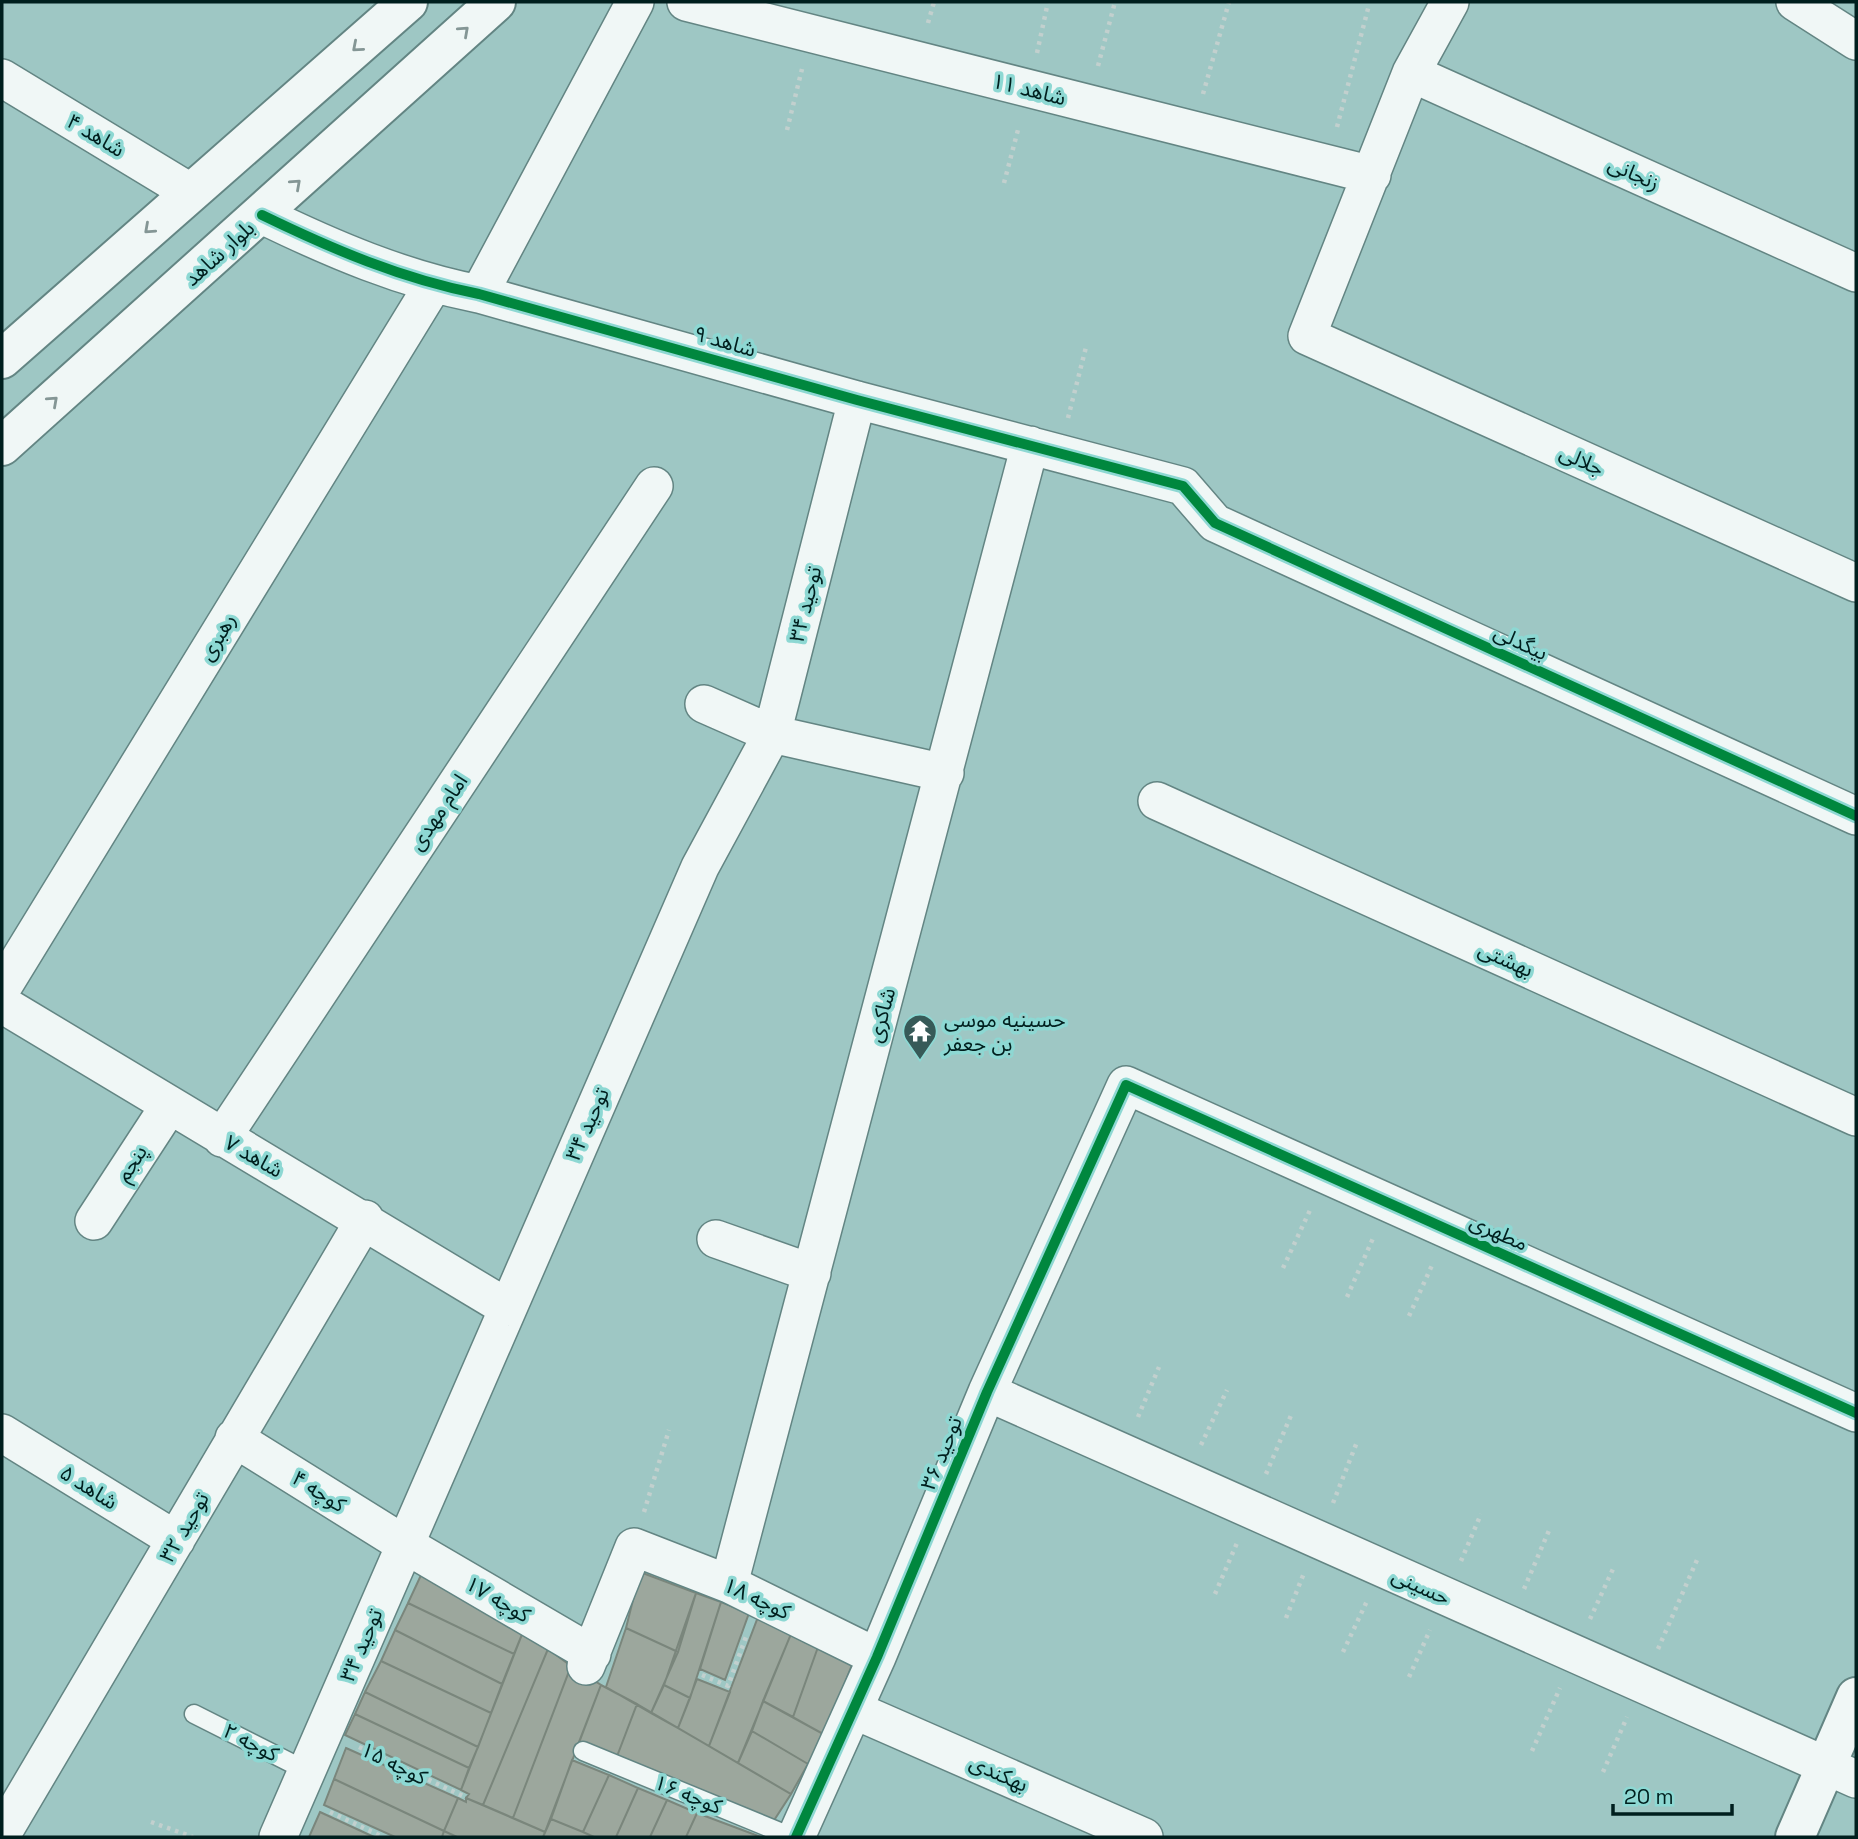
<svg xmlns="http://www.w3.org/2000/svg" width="1858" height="1839" viewBox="0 0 1858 1839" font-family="'Space Grotesk','Noto Sans Arabic',sans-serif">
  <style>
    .building { fill: #9ca79d; stroke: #7a867c; stroke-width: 2 }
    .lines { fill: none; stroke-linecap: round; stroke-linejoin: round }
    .service-casing { stroke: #638583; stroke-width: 21 }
    .minor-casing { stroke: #638583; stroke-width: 40 }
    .tertiary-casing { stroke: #638583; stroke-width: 42 }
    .secondary-casing { stroke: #638583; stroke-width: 42 }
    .path { stroke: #c2d0ce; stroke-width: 4.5; stroke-dasharray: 3.5 5; stroke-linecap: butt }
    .service { stroke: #f0f7f6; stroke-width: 18 }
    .minor { stroke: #f0f7f6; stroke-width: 37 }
    .tertiary { stroke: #f0f7f6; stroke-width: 38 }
    .secondary { stroke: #f0f7f6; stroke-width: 38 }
    .cycleway-casing { stroke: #8dd8d3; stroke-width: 15 }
    .cycleway { stroke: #00873e; stroke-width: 10 }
    .oneway { stroke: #849695 }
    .labels { text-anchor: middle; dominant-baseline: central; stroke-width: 7; stroke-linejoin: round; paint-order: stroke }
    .street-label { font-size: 21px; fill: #001f1e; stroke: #8dd8d3 }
    .poi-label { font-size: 21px; fill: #001f1e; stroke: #8dd8d3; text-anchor: start }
  </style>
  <rect width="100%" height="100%" fill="#9ec7c4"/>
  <path class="building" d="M 640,1572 L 696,1593 L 678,1652 L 626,1628 Z
    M 422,1573 L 523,1632 L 514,1654 L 408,1603 Z
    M 696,1593 L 721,1602 L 690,1698 L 664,1685 Z
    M 721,1602 L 749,1613 L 725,1680 L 700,1669 Z
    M 408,1603 L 514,1654 L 502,1684 L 395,1630 Z
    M 758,1617 L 791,1634 L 738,1763 L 709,1746 Z
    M 626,1628 L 678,1652 L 651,1713 L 606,1687 Z
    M 395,1630 L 502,1684 L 491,1713 L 381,1661 Z
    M 523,1632 L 548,1649 L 483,1805 L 466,1798 L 469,1794 L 461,1790 Z
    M 791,1634 L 818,1647 L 793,1717 L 763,1701 Z
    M 818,1647 L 853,1662 L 825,1735 L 793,1717 Z
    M 548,1649 L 571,1666 L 513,1818 L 483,1805 Z
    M 381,1661 L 491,1713 L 478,1747 L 365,1692 Z
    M 571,1666 L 601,1685 L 545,1832 L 513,1818 Z
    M 697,1679 L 730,1692 L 709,1746 L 678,1728 Z
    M 601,1685 L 637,1704 L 616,1759 L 579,1742 Z
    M 664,1685 L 690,1698 L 678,1728 L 651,1713 Z
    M 365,1692 L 478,1747 L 469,1768 L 355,1714 Z
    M 763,1701 L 825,1735 L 808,1764 L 752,1731 Z
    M 637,1704 L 791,1794 L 771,1825 L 616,1759 Z
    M 355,1714 L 469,1768 L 461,1790 L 345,1735 Z
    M 752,1731 L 808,1764 L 791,1794 L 738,1763 Z
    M 346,1748 L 458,1798 L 444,1831 L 334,1779 Z
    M 572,1760 L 609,1775 L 583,1832 L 551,1819 Z
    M 609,1775 L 638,1788 L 616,1837 L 594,1837 L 583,1832 Z
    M 334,1779 L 444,1831 L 442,1837 L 395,1837 L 324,1805 Z
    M 638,1788 L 667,1800 L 650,1837 L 616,1837 Z
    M 458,1798 L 466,1802 L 466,1798 L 545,1832 L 543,1837 L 457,1837 L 444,1831 Z
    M 667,1800 L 697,1813 L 686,1837 L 650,1837 Z
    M 320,1812 L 374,1837 L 309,1837 Z
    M 697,1813 L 761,1837 L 686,1837 Z
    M 551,1819 L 583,1832 L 594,1837 L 543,1837 Z
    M 444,1831 L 457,1837 L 442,1837 Z"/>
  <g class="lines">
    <g class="service-casing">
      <path id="service" d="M 194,1714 L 307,1771
        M 583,1751 L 792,1837"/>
    </g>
    <g class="minor-casing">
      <path id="minor" d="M 686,2 L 1372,175
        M 1450,2 L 1411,73 L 1307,336 L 1856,583
        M 1795,2 L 1856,41
        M 1411,73 L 1856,273
        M 2,78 L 190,192
        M 262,215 C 332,249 402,279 479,294 L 857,400 L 1183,486 L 1215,523 L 1856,816
        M 479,294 L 635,2
        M 704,704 L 772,734 L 945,773
        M 1157,801 L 1856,1117
        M 2,988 L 433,285
        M 2,1004 L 506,1307
        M 222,1138 L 654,486
        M 94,1221 L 169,1106
        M 716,1239 L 812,1273
        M 987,1392 L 1856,1779
        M 2,1433 L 176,1540
        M 234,1438 L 404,1544 L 592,1654
        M 729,1584 L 1030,445
        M 586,1666 L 634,1547 L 729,1584 L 877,1657
        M 854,1710 L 1144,1837
        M 2,1834 L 365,1219
        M 278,1837 L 700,867 L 772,734 L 857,400
        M 796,1837 L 877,1657 L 987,1392 L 1126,1085 L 1856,1413"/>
    </g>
    <g class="tertiary-casing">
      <path id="tertiary" d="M 1795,1837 L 1856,1697"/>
    </g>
    <g class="secondary-casing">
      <path id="secondary" d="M 2,359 L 408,2
        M 2,446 L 496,2"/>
    </g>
    <path class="path" d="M 928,23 L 934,2
      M 1037,53 L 1048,2
      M 1098,66 L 1115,2
      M 1203,94 L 1229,2
      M 1337,127 L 1369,5
      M 787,130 L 802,69
      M 1004,183 L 1019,126
      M 1068,418 L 1086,347
      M 1283,1268 L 1311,1208
      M 1347,1297 L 1374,1236
      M 1409,1316 L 1433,1263
      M 1138,1417 L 1159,1367
      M 1201,1445 L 1227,1390
      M 1266,1474 L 1292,1413
      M 1333,1503 L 1357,1442
      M 644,1512 L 669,1430
      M 1461,1561 L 1481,1514
      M 1524,1589 L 1550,1528
      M 1215,1594 L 1237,1543
      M 1286,1618 L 1304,1573
      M 1590,1619 L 1613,1569
      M 1658,1649 L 1697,1560
      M 1343,1652 L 1367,1601
      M 702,1675 L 728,1686 L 747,1634
      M 1409,1677 L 1430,1630
      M 359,1747 L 463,1796
      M 1532,1751 L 1560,1688
      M 1603,1772 L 1627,1717
      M 330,1812 L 383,1837
      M 151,1822 L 193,1837"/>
    <use href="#service" class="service"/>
    <use href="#minor" class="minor"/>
    <use href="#tertiary" class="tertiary"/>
    <use href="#secondary" class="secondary"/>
    <g class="cycleway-casing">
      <path id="cycleway" d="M 262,215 C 332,249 402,279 479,294 L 857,400 L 1183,486 L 1215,523 L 1856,816
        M 796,1837 L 877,1657 L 987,1392 L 1126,1085 L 1856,1413"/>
    </g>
    <use href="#cycleway" class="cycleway"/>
  </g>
  <defs><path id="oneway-chevron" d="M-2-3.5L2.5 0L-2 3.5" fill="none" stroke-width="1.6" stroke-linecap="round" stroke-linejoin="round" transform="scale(1.75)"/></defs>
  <g class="oneway">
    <use href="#oneway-chevron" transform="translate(464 31) rotate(-42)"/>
    <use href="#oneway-chevron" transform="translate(357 47) rotate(139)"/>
    <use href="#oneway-chevron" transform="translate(296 184) rotate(-42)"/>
    <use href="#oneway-chevron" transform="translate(149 229) rotate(138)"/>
    <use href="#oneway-chevron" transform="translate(53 401) rotate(-42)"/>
  </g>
  <defs>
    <g id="temple-pin" transform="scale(1.75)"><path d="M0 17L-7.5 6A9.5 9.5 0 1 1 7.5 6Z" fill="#375a58" stroke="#8dd8d3"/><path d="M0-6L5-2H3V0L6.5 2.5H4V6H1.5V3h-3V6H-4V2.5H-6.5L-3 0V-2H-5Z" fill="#fff"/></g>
  </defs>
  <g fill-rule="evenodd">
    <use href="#temple-pin" x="920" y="1031"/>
  </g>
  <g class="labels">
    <g class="street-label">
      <text transform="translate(1029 89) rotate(14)">شاهد ۱۱</text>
      <text transform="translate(96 135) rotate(31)">شاهد ۴</text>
      <text transform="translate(1634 173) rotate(24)">زنجانی</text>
      <text transform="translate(219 253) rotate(-42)">بلوار شاهد</text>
      <text transform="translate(725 341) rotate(16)">شاهد ۹</text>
      <text transform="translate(1582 460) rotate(24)">جلالی</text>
      <text transform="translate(805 604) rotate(-76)">توحید ۳۴</text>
      <text transform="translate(217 637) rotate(-59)">رهبری</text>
      <text transform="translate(1521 642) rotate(25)">بیگدلی</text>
      <text transform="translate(438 812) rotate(-56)">امام مهدی</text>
      <text transform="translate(1506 959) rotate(24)">بهشتی</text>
      <text transform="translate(881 1015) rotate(-75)">شاکری</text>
      <text transform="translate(587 1124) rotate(-66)">توحید ۳۴</text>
      <text transform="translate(254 1156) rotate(30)">شاهد ۷</text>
      <text transform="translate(131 1163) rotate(-57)">پنجم</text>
      <text transform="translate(1499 1232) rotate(24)">مطهری</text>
      <text transform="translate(941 1453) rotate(-68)">توحید ۳۶</text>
      <text transform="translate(89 1487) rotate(32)">شاهد ۵</text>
      <text transform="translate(319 1491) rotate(32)">کوچه ۴</text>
      <text transform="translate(184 1527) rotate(-60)">توحید ۳۲</text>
      <text transform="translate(1421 1586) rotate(24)">حسینی</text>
      <text transform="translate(757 1598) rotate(25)">کوچه ۱۸</text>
      <text transform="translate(498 1599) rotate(30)">کوچه ۱۷</text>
      <text transform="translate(361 1645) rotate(-67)">توحید ۳۴</text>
      <text transform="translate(251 1742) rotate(27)">کوچه ۲</text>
      <text transform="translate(394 1763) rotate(26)">کوچه ۱۵</text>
      <text transform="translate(999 1773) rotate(24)">بهکندی</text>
      <text transform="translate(688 1794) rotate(22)">کوچه ۱۶</text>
    </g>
    <g class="poi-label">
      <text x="944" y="1019">حسینیه موسی<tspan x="944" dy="24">بن جعفر</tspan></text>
    </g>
  </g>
  <rect width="1858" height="1839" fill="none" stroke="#001f1e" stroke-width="7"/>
  <path d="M1613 1804v10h119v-10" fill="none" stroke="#001f1e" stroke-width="3.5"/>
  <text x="1624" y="1804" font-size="21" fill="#001f1e" stroke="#8dd8d3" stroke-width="5" paint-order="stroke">20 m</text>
</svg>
